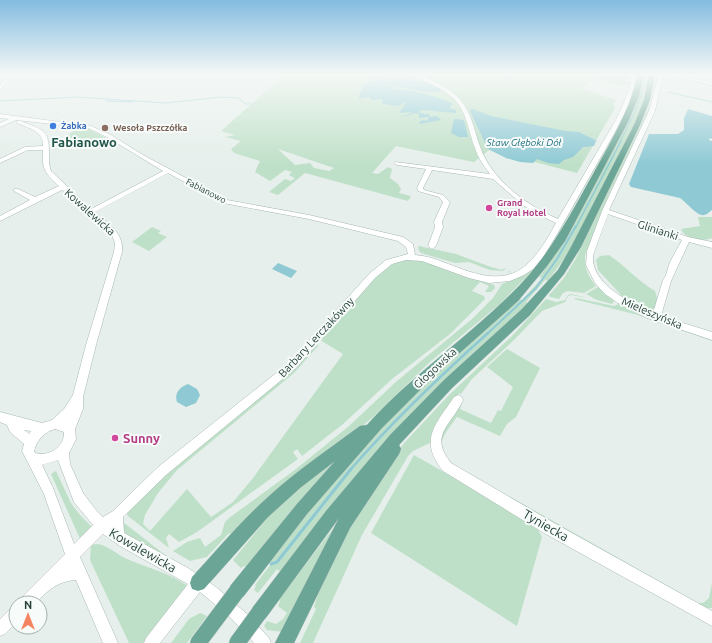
<svg xmlns="http://www.w3.org/2000/svg" width="712" height="643" viewBox="0 0 712 643" font-family="Ubuntu,sans-serif">
  <style>
    .green { fill: #bfe0c8; fill-rule: evenodd }
    .water { fill: #8ec9d4 }
    .lines { fill: none; stroke-linecap: round; stroke-linejoin: round }
    .stream-far4 { stroke: #8ec9d4; stroke-width: 1 }
    .stream-far3 { stroke: #8ec9d4; stroke-width: 1.5 }
    .stream-far2 { stroke: #8ec9d4; stroke-width: 2 }
    .stream-far1 { stroke: #8ec9d4; stroke-width: 2.5 }
    .stream { stroke: #8ec9d4; stroke-width: 3 }
    .minor-casing { stroke: #a8b8b2; stroke-width: 1 }
    .major-casing { stroke: #c2cac8; stroke-width: 1 }
    .minor { fill: #fff; fill-rule: evenodd }
    .major { fill: #6aa596; fill-rule: evenodd }
    .major-bridge-casing { stroke: #c2cac8; stroke-width: 17; stroke-linecap: butt }
    .major-bridge { stroke: #6aa596; stroke-width: 16 }
    .shop-dot { fill: #3f7fe0; stroke: #f7fbf9; stroke-width: 1.5 }
    .education-dot { fill: #8d6e63; stroke: #f7fbf9; stroke-width: 1.5 }
    .hotel-dot { fill: #d1479c; stroke: #f7fbf9; stroke-width: 1.5 }
    .labels { text-anchor: middle; dominant-baseline: central; stroke-width: 4; stroke-linejoin: round; paint-order: stroke }
    .far-shop-label { font-size: 9px; font-weight: bold; fill: #366cbe; stroke: #f7fbf9; text-anchor: start }
    .far-education-label { font-size: 9px; font-weight: bold; fill: #785e54; stroke: #f7fbf9; text-anchor: start }
    .far-street-label { font-size: 9px; fill: #24423a; stroke: #f7fbf9 }
    .far-hotel-label { font-size: 9px; font-weight: bold; fill: #b23c85; stroke: #f7fbf9; text-anchor: start }
    .far-water-label { font-size: 10px; font-style: italic; fill: #1c6f80; stroke: #f7fbf9 }
    .street-label { font-size: 11px; fill: #24423a; stroke: #f7fbf9 }
    .far-district-label { font-size: 13px; font-weight: bold; fill: #1f5548; stroke: #f7fbf9 }
    .near-hotel-label { font-size: 13px; font-weight: bold; fill: #b23c85; stroke: #f7fbf9; text-anchor: start }
    .near-street-label { font-size: 13px; fill: #24423a; stroke: #f7fbf9 }
  </style>
  <rect width="100%" height="100%" fill="#e6efeb"/>
  <path class="green" d="M 273,75 L 631,75 L 625,81 L 628,84 L 622,86 L 592,80 L 582,89 L 616,100 L 613,104 L 615,108 L 577,173 L 489,150 L 474,162 L 396,146 L 372,173 L 378,174 L 388,167 L 392,169 L 390,178 L 398,184 L 401,189 L 399,193 L 411,196 L 408,201 L 305,173 L 278,195 L 269,192 L 285,179 L 291,181 L 295,178 L 289,175 L 292,172 L 285,170 L 270,181 L 255,172 L 260,161 L 234,153 L 231,149 L 241,141 L 225,137 L 235,135 L 221,131 L 281,78 ZM 278,149 L 334,168 L 329,171 L 314,168 L 310,163 L 295,165 Z
    M 637,75 L 632,96 L 624,116 L 560,231 L 535,268 L 501,303 L 431,361 L 371,419 L 282,488 L 231,535 L 229,533 L 207,557 L 190,561 L 173,551 L 187,542 L 200,538 L 205,547 L 221,535 L 225,522 L 229,518 L 296,469 L 349,426 L 397,381 L 472,319 L 493,298 L 502,284 L 522,276 L 530,271 L 555,235 L 634,86 Z
    M 644,75 L 649,75 L 644,99 L 634,125 L 570,250 L 548,281 L 545,280 L 526,302 L 528,304 L 281,572 L 277,569 L 258,593 L 254,590 L 256,586 L 255,585 L 271,564 L 270,560 C 321,494 375,430 435,373 C 462,348 491,323 519,299 L 522,300 L 542,278 L 539,277 C 563,246 580,211 598,177 C 616,144 637,112 644,75 Z
    M 657,75 L 659,75 L 651,107 L 609,194 L 587,251 L 586,251 C 583,265 587,275 596,286 L 584,293 L 567,291 L 563,293 L 559,299 L 550,297 L 549,295 L 564,278 L 576,258 L 638,131 L 652,100 Z
    M 79,127 L 89,129 L 106,138 L 81,147 L 72,141 L 68,135 Z
    M 698,217 L 712,217 L 712,238 C 702,242 686,240 681,229 L 700,226 Z
    M 152,227 L 161,231 L 158,233 L 167,237 L 149,251 L 132,242 Z
    M 419,246 L 456,254 L 491,267 L 502,270 L 504,268 L 511,272 L 508,273 L 509,271 L 505,269 L 503,271 L 490,270 L 469,262 L 455,263 L 421,253 L 419,251 L 418,247 Z
    M 609,255 C 625,266 638,281 655,291 L 657,298 L 656,309 L 650,309 L 639,302 L 622,296 L 598,270 L 596,260 L 600,256 Z
    M 416,259 L 494,285 L 495,288 L 491,292 L 485,292 L 489,286 L 480,282 L 472,291 L 484,296 L 485,299 L 450,334 L 392,379 L 343,424 L 302,456 L 297,449 L 293,452 L 298,459 L 197,532 L 179,542 L 169,534 L 166,538 L 169,548 L 128,516 L 126,512 L 158,479 L 314,346 L 319,345 L 294,373 L 177,470 L 158,493 L 145,515 L 143,524 L 150,531 L 187,489 L 211,517 L 233,502 L 253,478 L 343,354 L 320,340 C 335,322 373,273 392,264 C 400,260 408,259 416,259 Z
    M 598,287 L 614,301 L 612,304 L 597,300 L 586,294 Z
    M 571,294 L 588,298 L 571,295 L 568,296 L 565,302 L 542,311 L 515,339 L 472,379 L 461,394 L 459,393 L 432,442 L 413,451 L 408,456 L 362,535 L 313,643 L 300,643 L 316,609 L 314,607 L 321,584 L 342,537 L 404,443 L 450,394 L 512,336 L 546,299 L 556,302 L 565,300 L 568,295 Z
    M 576,298 L 614,306 L 619,304 L 637,313 L 712,340 L 712,341 L 638,315 L 574,299 Z
    M 507,349 L 540,368 L 516,417 L 507,424 L 500,436 L 457,417 C 444,435 431,448 454,465 L 698,603 L 703,603 L 709,598 L 712,583 L 712,608 L 706,608 L 706,611 L 699,607 L 451,466 C 423,446 447,423 460,402 L 462,403 L 460,409 L 491,423 L 498,410 L 501,411 L 513,387 L 487,367 Z
    M 343,451 L 293,509 L 246,567 L 244,566 L 241,568 L 233,560 L 274,510 Z
    M 414,455 L 535,524 L 542,537 L 517,626 L 371,533 Z
    M 56,471 L 71,503 L 80,515 L 94,529 L 81,541 L 51,474 Z
    M 352,503 L 284,632 L 267,630 L 264,626 L 267,621 L 276,624 L 283,619 L 287,613 L 278,606 L 280,601 L 279,600 Z
    M 123,522 L 164,554 L 167,557 L 127,535 L 124,531 Z
    M 96,544 C 107,544 117,555 127,559 C 148,568 169,573 188,586 L 143,643 L 129,643 L 90,560 L 91,545 Z
    M 200,613 L 207,616 L 187,643 L 171,643 L 189,619 Z"/>
  <path class="water" d="M 384,76 C 402,81 424,78 440,89 L 440,92 L 427,92 L 381,84 L 394,87 L 394,90 C 405,87 443,98 453,104 L 449,108 L 456,110 L 456,113 L 422,110 L 418,112 L 428,115 L 426,113 L 429,114 L 430,117 L 437,116 L 441,120 L 420,124 L 419,122 L 423,120 L 427,121 L 429,117 L 419,118 L 419,114 L 416,113 L 400,118 L 413,112 L 399,113 L 407,101 L 399,106 L 383,104 L 382,99 L 372,100 L 369,97 L 358,99 L 363,85 L 371,81 L 379,84 L 374,81 L 374,78 Z
    M 473,109 L 491,116 L 566,131 L 579,132 L 599,142 L 596,141 L 594,146 L 583,147 L 573,157 L 564,160 L 559,164 L 548,163 L 537,159 L 533,163 L 520,162 L 506,158 L 488,149 L 471,113 L 470,110 Z
    M 688,109 L 712,116 L 712,139 L 710,138 L 709,140 L 712,141 L 712,210 C 710,211 707,215 704,215 C 698,217 686,202 680,198 L 631,187 L 629,184 L 649,134 L 678,134 L 684,130 L 684,118 Z
    M 454,119 L 464,120 L 468,137 L 459,137 L 451,133 Z
    M 278,263 L 297,271 L 291,278 L 272,269 Z
    M 188,384 L 197,389 L 200,395 L 196,403 L 186,407 L 177,402 C 174,393 180,387 188,384 Z"/>
  <g class="lines">
    <path class="stream-far4" d="M 596,75 L 629,83
      M 622,82 L 628,75
      M 668,92 L 712,102
      M 0,101 L 77,97 L 166,103 L 221,97 L 238,98 L 246,104 L 251,104
      M 106,101 L 133,102
      M 620,142 L 635,112 L 643,89"/>
    <path class="stream-far3" d="M 576,227 L 621,141"/>
    <path class="stream-far2" d="M 487,334 L 536,288 L 557,259 L 576,226"/>
    <path class="stream-far1" d="M 350,470 C 393,421 440,376 488,333"/>
    <path class="stream" d="M 271,564 L 277,562 L 351,469"/>
    <g class="minor-casing">
      <path id="minor" d="M 8,75 L 13,75 L 0,90 L 0,86 Z
        M 413,75 C 422,75 430,79 439,84 C 479,104 469,133 489,165 C 505,189 532,208 558,219 L 617,118 L 629,90 L 633,75 L 637,75 L 629,104 L 615,132 L 556,236 L 543,257 L 533,269 L 524,275 L 510,281 L 489,283 L 469,278 L 422,261 L 406,260 L 392,264 L 375,278 L 296,368 L 166,475 L 123,517 L 124,533 L 188,568 L 216,587 L 247,614 L 269,638 L 271,643 L 254,643 L 230,617 L 200,592 L 160,643 L 144,643 L 146,638 L 188,584 L 120,546 L 103,534 L 80,557 L 118,643 L 103,643 L 76,580 C 58,581 48,590 36,603 L 19,603 L 21,598 L 65,554 L 44,494 L 22,451 L 24,444 L 10,432 L 7,425 L 0,422 L 0,412 L 42,423 L 52,420 L 64,409 L 73,395 L 86,345 L 114,252 L 115,243 L 112,235 L 62,190 L 0,221 L 0,216 L 30,200 L 14,191 L 14,189 L 18,189 L 35,197 L 59,186 C 45,173 42,170 43,150 L 28,150 L 0,163 L 0,159 L 25,147 L 43,146 C 44,131 28,128 17,123 L 17,121 L 21,121 C 27,124 39,127 44,132 C 53,143 46,159 51,171 L 91,209 L 163,171 L 107,137 L 88,128 L 16,120 L 0,127 L 0,123 L 9,119 L 0,118 L 0,114 L 91,126 L 111,135 L 143,155 L 227,200 L 309,215 L 403,237 L 413,244 L 415,255 C 431,256 445,263 459,268 C 513,289 531,269 556,223 L 535,213 L 523,205 L 493,179 L 432,170 L 423,188 L 424,190 L 443,195 L 450,202 L 442,222 L 443,227 L 436,246 L 432,249 L 428,246 L 435,227 L 434,222 L 443,202 L 439,197 L 418,191 L 417,188 L 426,169 L 397,165 L 394,163 L 395,162 L 490,174 C 484,166 478,158 475,148 C 468,130 467,111 453,98 C 441,86 426,83 413,75 ZM 168,173 L 223,203 L 309,219 L 398,241 L 406,247 L 408,254 L 386,260 L 369,274 L 290,362 L 158,467 L 113,511 L 103,517 L 96,510 L 83,493 L 70,464 L 69,453 L 76,439 L 75,429 L 83,409 L 83,397 L 96,345 L 122,252 C 124,232 108,224 95,212 ZM 55,429 L 64,432 C 65,447 49,457 35,453 L 34,451 C 37,440 44,432 55,429 ZM 24,430 L 31,431 L 29,434 ZM 58,460 L 74,502 L 93,525 L 74,544 L 53,488 L 42,465 Z
        M 659,75 L 663,75 L 655,111 L 609,210 L 688,237 L 712,242 L 712,248 L 689,242 L 671,281 L 661,316 L 712,332 L 712,340 L 647,318 L 618,303 L 605,294 L 595,283 L 586,265 L 587,251 L 602,211 L 649,111 ZM 608,214 L 682,240 L 670,262 L 666,275 L 663,280 L 653,313 C 631,303 590,284 593,255 Z
        M 670,75 L 679,75 L 712,83 L 712,85 Z
        M 458,395 L 462,397 L 463,400 C 452,425 428,435 451,463 L 554,523 L 712,611 L 712,626 L 544,533 L 443,471 C 418,440 436,424 454,397 Z
        M 16,606 L 16,623 L 5,634 L 0,636 L 0,619 L 11,608 Z"/>
    </g>
    <g class="major-casing">
      <path id="major" d="M 638,75 L 644,75 L 639,96 L 628,122 L 565,241 L 547,266 L 518,301 L 435,375 L 381,429 L 307,514 L 243,597 L 237,600 L 231,597 L 228,591 L 231,585 L 297,504 L 335,461 L 300,488 L 268,517 L 204,589 L 198,591 L 192,589 L 190,583 L 192,577 C 217,550 240,522 268,497 C 296,471 329,449 360,426 L 367,425 C 410,377 464,340 510,295 C 546,261 568,219 592,176 C 610,143 629,112 638,75 Z
        M 649,75 L 655,75 L 650,100 L 640,125 L 581,247 L 564,274 L 530,315 L 452,388 L 399,445 L 401,449 L 399,454 L 350,528 L 294,643 L 275,643 L 339,518 L 265,619 L 259,622 L 253,619 L 250,613 L 253,607 L 326,511 L 390,435 L 444,380 L 522,309 L 558,270 L 571,247 L 634,125 L 644,100 Z"/>
    </g>
    <use href="#minor" class="minor"/>
    <use href="#major" class="major"/>
    <g class="major-bridge-casing">
      <path id="major-bridge" d="M 198,643 L 237,591
        M 237,643 L 259,613"/>
    </g>
    <use href="#major-bridge" class="major-bridge"/>
  </g>
  <linearGradient id="sky" x2="0" y2="1"><stop stop-color="#84bce0"/><stop offset="0.45" stop-color="#f4f8f6"/><stop offset="1" stop-color="#f4f8f6" stop-opacity="0"/></linearGradient>
  <rect width="712" height="165" fill="url(#sky)"/>
  <circle class="shop-dot" cx="53" cy="126" r="4"/>
  <circle class="education-dot" cx="105" cy="128" r="4"/>
  <g class="hotel-dot">
    <circle cx="489" cy="208" r="4"/>
    <circle cx="115" cy="438" r="4"/>
  </g>
  <g class="labels">
    <g class="far-shop-label">
      <text x="61" y="126">Żabka</text>
    </g>
    <g class="far-education-label">
      <text x="113" y="128">Wesoła Pszczółka</text>
    </g>
    <g class="far-street-label">
      <text transform="translate(206 191) rotate(27)">Fabianowo</text>
    </g>
    <g class="far-hotel-label">
      <text x="497" y="203">Grand<tspan x="497" dy="10">Royal Hotel</tspan></text>
    </g>
    <g class="far-water-label">
      <text x="524" y="142">Staw Głęboki Dół</text>
    </g>
    <g class="street-label">
      <text transform="translate(90 212) rotate(42)">Kowalewicka</text>
      <text transform="translate(658 230) rotate(18)">Glinianki</text>
      <text transform="translate(652 313) rotate(23)">Mieleszyńska</text>
      <text transform="translate(316 337) rotate(-47)">Barbary Lerczakówny</text>
      <text transform="translate(435 368) rotate(-43)">Głogowska</text>
    </g>
    <g class="far-district-label">
      <text x="84" y="142">Fabianowo</text>
    </g>
    <g class="near-hotel-label">
      <text x="123" y="438">Sunny</text>
    </g>
    <g class="near-street-label">
      <text transform="translate(546 525) rotate(30)">Tyniecka</text>
      <text transform="translate(143 550) rotate(30)">Kowalewicka</text>
    </g>
  </g>
  <g transform="translate(28 615)"><circle r="19" fill="#f7fbf9" stroke="#a3b1ad"/>
  <path d="M0-3L7 15L0 10L-7 15Z" fill="#f4845f"/>
  <text y="-6" font-size="11" font-weight="bold" text-anchor="middle" fill="#24423a">N</text>
  </g>
</svg>
